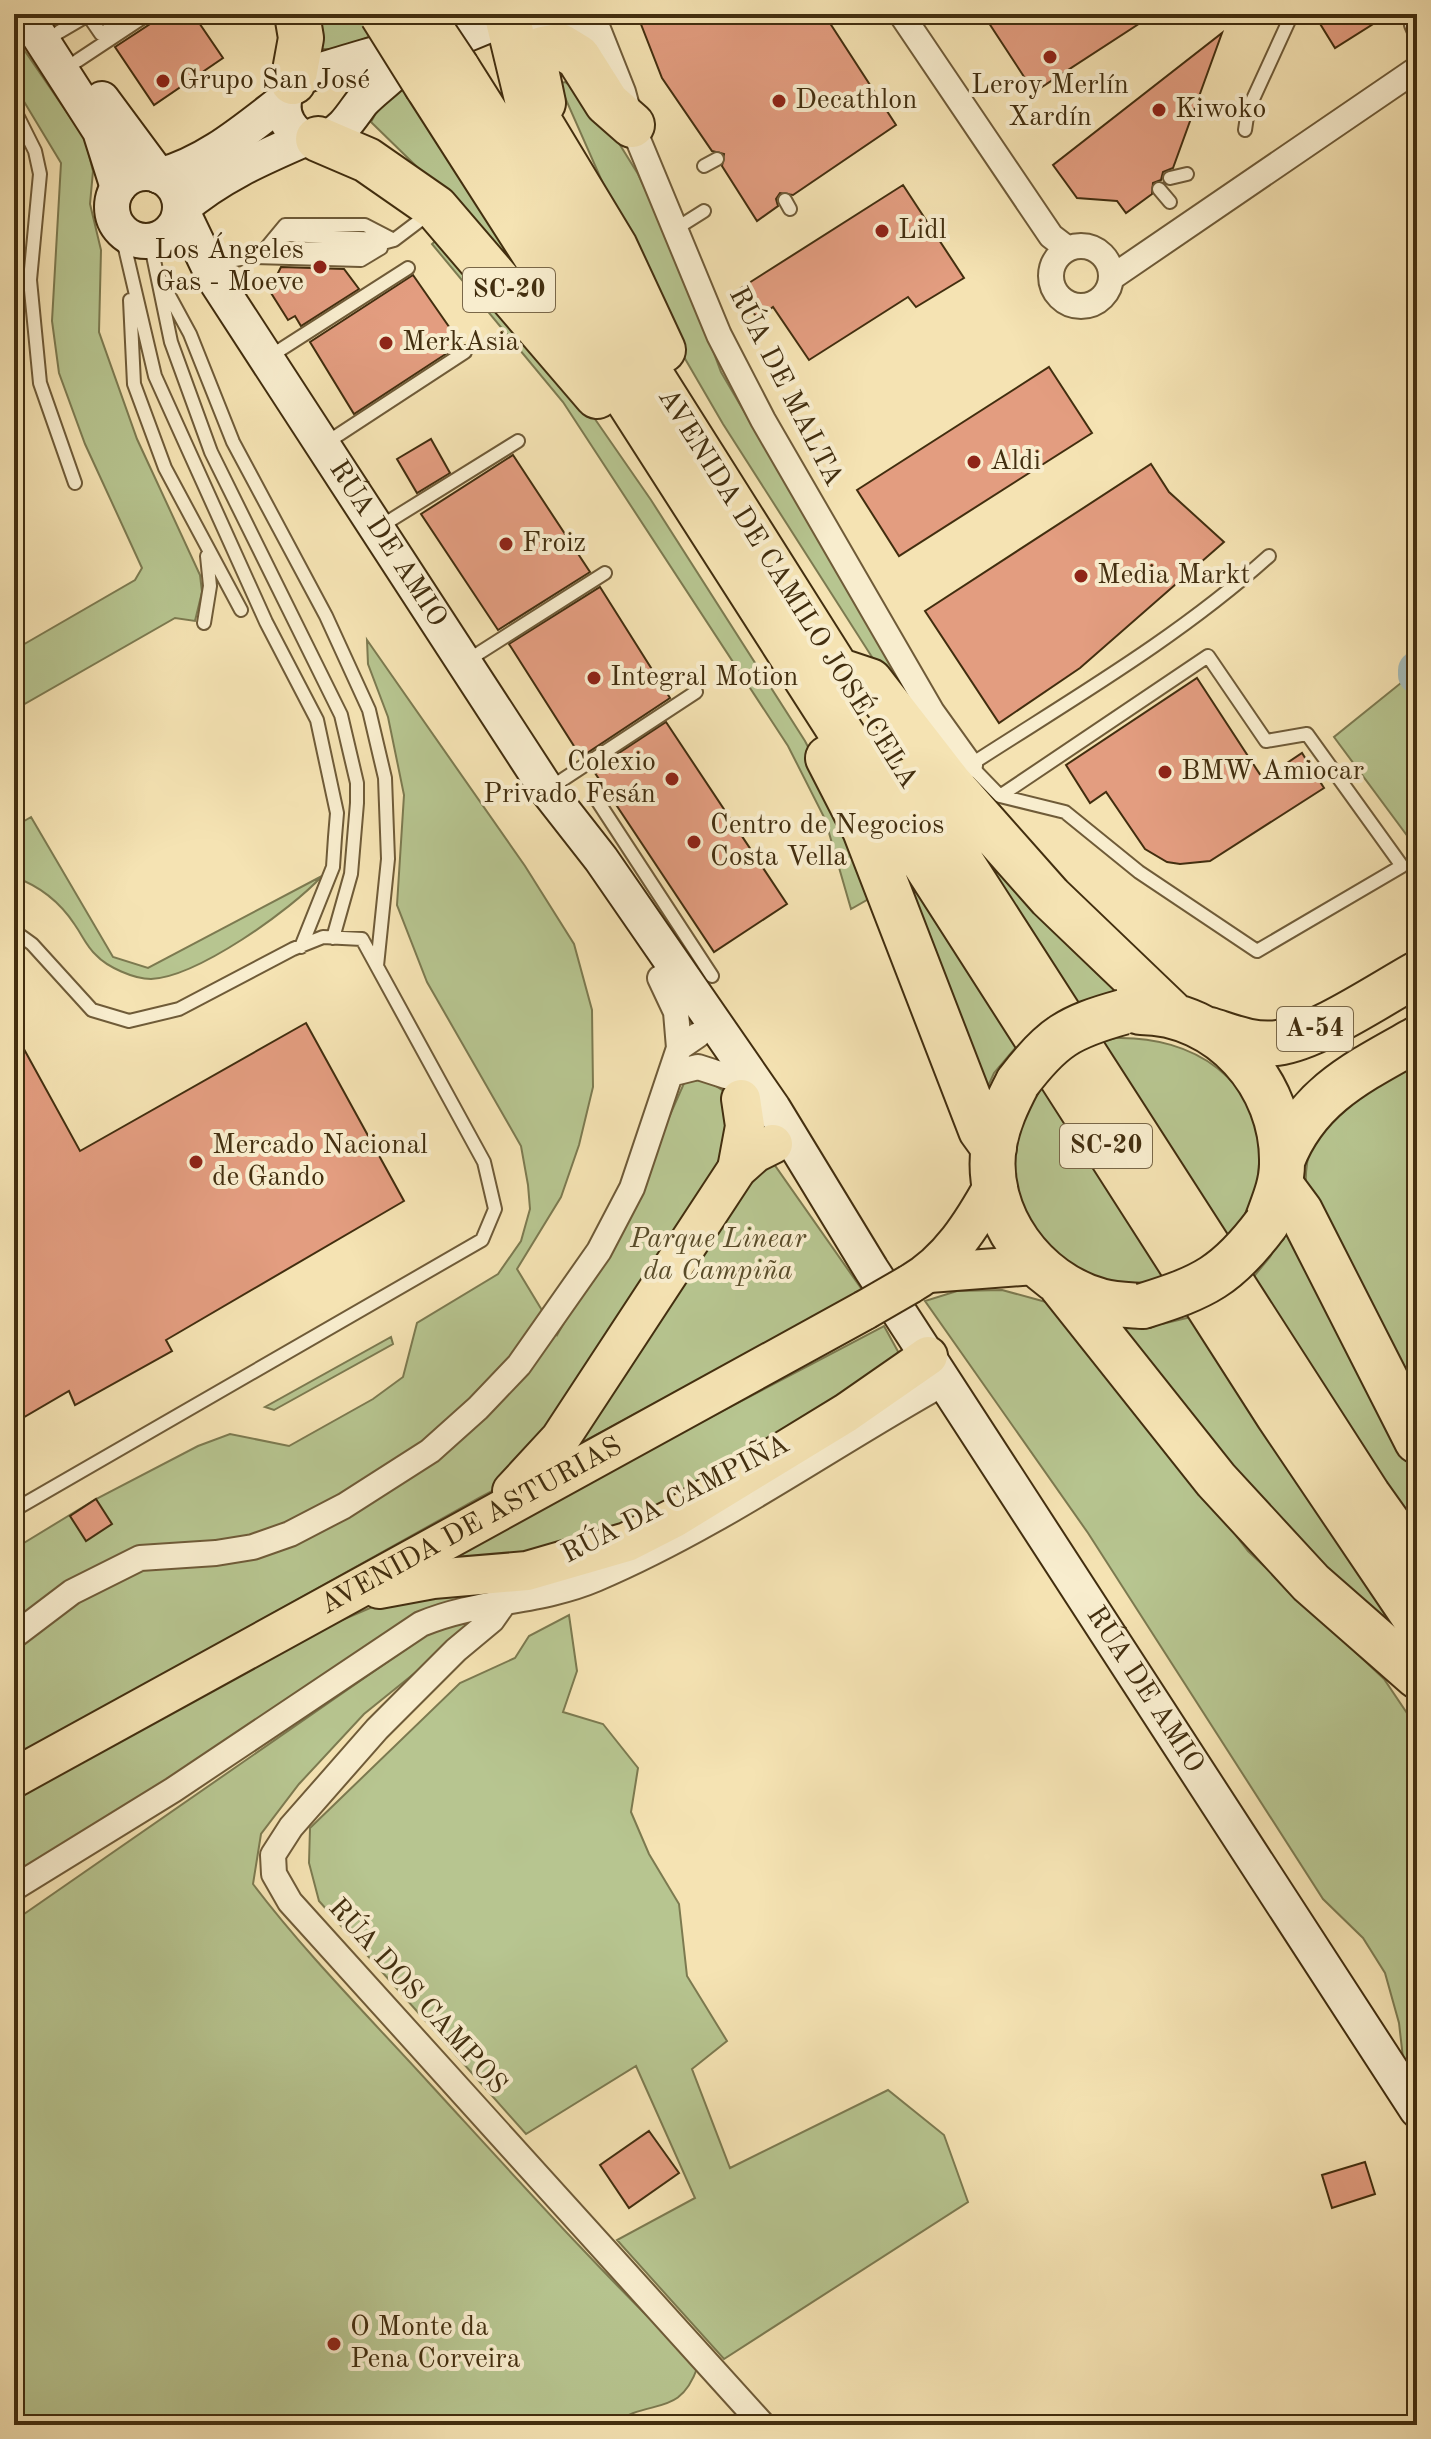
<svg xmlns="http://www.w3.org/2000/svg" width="1431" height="2439" viewBox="0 0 1431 2439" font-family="'Old Standard TT',serif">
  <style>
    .green { fill: #b7c590; stroke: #7c7a50; stroke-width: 2 }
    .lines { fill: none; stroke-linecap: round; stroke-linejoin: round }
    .river { stroke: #a3bbb9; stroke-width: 38 }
    .building { fill: #e39d80; stroke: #422e0f; stroke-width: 2 }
    .lane-casing { stroke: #6f5b38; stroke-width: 16 }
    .street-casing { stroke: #6f5b38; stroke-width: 28 }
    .secondary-casing { stroke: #422e0f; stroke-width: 38 }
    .primary-casing { stroke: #422e0f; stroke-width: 42 }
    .highway-casing { stroke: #422e0f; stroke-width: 48 }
    .lane { stroke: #f8edce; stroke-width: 12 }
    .street { stroke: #f8edce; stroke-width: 24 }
    .secondary { stroke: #f8edce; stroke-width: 34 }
    .primary { stroke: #f5e3b3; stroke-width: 38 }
    .highway { stroke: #f5e3b3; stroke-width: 44 }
    .primary-bridge-casing { stroke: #422e0f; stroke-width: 42; stroke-linecap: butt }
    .highway-bridge-casing { stroke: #422e0f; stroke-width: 48; stroke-linecap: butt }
    .primary-bridge { stroke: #f5e3b3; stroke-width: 38 }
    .highway-bridge { stroke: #f5e3b3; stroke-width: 44 }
    .poi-dot { fill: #8f2418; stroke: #f8edce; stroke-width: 3 }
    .labels { text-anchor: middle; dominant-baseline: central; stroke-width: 8; stroke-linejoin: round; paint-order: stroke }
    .shield { fill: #f8edce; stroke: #796748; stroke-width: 2 }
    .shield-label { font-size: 26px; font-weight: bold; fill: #422e0f }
    .poi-label { font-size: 28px; fill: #422e0f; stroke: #f8edce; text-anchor: start }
    .street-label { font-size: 28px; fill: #422e0f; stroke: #f8edce }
    .park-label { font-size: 28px; font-style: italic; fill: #594c29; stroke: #f8edce }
  </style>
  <rect width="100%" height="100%" fill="#f5e3b3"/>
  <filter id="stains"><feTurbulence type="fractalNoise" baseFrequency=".0025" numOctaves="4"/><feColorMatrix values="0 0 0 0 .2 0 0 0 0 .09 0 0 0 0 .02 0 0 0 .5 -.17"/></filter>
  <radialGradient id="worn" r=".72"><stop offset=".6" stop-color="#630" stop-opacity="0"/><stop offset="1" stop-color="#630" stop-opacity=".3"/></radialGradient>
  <path class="green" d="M 313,14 L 359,14 L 373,36 L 334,49 L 320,49 Z
    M 14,35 L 85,139 L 93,171 L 90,204 L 101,250 L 99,332 L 137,439 L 200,575 L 202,592 L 195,621 L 175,618 L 14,710 L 14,650 L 135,580 L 142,568 L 85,444 L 59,373 L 52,321 L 61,163 L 14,85 Z
    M 565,82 L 594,103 L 638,174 L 686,278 L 721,372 L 922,716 L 886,679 L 723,424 L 666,326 L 563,93 L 561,83 Z
    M 407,86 L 562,332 L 454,203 L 371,122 L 384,98 Z
    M 442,235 L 579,396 L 651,500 L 805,741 L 839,807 L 872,897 L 851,909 L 825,819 L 788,746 L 563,402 L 432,244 Z
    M 367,640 L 525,866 L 574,944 L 592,1010 L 593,1087 L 579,1145 L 561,1197 L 517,1269 L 557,1335 L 624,1219 L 685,1081 L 706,1080 L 722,1090 L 863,1291 L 479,1498 L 14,1758 L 14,1549 L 96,1499 L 198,1446 L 230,1434 L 289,1446 L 373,1399 L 403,1377 L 417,1323 L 498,1274 L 521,1241 L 530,1209 L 528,1185 L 521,1146 L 427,982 L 397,905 L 404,795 L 388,717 L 368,664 Z
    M 1417,670 L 1417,849 L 1334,737 Z
    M 949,809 L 1132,994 L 1072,1009 Z
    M 31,817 L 113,957 L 148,968 L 322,876 C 291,910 197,977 151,979 C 134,979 107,967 96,955 C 87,947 82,935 75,925 C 60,902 40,886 14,877 L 14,827 Z
    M 880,820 L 1017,1046 L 994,1073 L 985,1093 Z
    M 1116,1038 C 1192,1036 1263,1079 1259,1163 C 1258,1179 1256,1198 1249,1212 C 1242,1224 1232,1236 1224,1247 L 1096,1043 Z
    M 1417,1061 L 1417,1411 L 1306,1191 C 1301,1110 1357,1097 1417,1061 Z
    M 1043,1074 L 1169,1281 C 1150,1284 1128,1289 1108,1284 C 1053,1270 1002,1198 1013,1141 C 1017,1119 1034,1094 1043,1074 Z
    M 1287,1226 L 1417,1470 L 1417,1541 L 1250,1281 L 1270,1257 Z
    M 1002,1290 L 1046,1302 L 1073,1324 L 1248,1551 L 1384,1679 L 1417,1728 L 1417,2078 L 1403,2058 L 1399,2023 L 1385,1973 L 1363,1938 L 1323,1899 L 1088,1533 L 925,1301 L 957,1291 Z
    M 1195,1316 L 1417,1655 L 1417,1665 L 1227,1462 L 1117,1327 L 1162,1324 Z
    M 884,1326 L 901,1357 L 674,1505 L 582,1545 L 430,1565 Z
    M 391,1337 L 393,1344 L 274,1410 L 265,1407 Z
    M 713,1516 L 469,1600 L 14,1881 L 14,1800 L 321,1629 L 377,1605 Z
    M 569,1615 L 577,1671 L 563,1712 L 603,1724 L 638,1768 L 631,1812 L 649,1854 L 679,1904 L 687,1976 L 727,2041 L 692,2069 L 730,2168 L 888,2090 L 944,2135 L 968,2202 L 724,2359 L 617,2240 L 695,2198 L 636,2066 L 526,2134 L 319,1901 L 309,1863 L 310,1828 L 460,1683 L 515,1658 L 529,1636 Z
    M 483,1618 L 364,1714 L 299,1784 L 261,1834 L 253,1884 C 306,1954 370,2018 430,2084 C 518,2180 604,2276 698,2366 C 679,2420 651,2396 611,2425 L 14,2425 L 14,1921 L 432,1631 L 451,1621 Z"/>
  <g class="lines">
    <path class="river" d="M 1417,670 L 1417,675"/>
  </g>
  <path class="building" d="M 157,14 L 193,14 L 223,58 L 154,105 L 115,47 L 153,22 Z
    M 637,14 L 824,14 L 896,125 L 793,195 L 780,193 L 776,199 L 778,206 L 757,221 L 722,166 L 724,154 L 712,151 L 662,78 Z
    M 983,14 L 1154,14 L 1034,92 Z
    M 1314,14 L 1389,14 L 1335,48 Z
    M 1222,33 L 1173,168 L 1163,172 L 1161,180 L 1153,183 L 1152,194 L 1126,213 L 1117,201 L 1077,198 L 1053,165 Z
    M 903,185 L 964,278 L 916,307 L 908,297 L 809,360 L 773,307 L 757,319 L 741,288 Z
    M 281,267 L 344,269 L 359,289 L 301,326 L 295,316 L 288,320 L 266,285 L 275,279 Z
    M 413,275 L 461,344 L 354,414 L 310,342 Z
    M 1049,367 L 1092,433 L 899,556 L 857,490 Z
    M 431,439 L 450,473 L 417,493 L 397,459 Z
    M 513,455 L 590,572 L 498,630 L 421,514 Z
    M 1151,464 L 1169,492 L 1224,542 L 1080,668 L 999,723 L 925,611 Z
    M 600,587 L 670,698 L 581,757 L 509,644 Z
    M 1197,678 L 1263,779 L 1302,753 L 1324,788 L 1210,861 L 1180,864 L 1167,862 L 1145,849 L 1106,792 L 1090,803 L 1066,765 Z
    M 666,722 L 787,904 L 714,952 L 593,770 Z
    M 306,1023 L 404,1201 L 166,1340 L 172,1351 L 75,1405 L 69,1391 L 14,1423 L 14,1031 L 80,1151 Z
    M 96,1499 L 112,1524 L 86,1541 L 70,1516 Z
    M 649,2131 L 679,2173 L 629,2208 L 600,2165 Z
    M 1365,2162 L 1375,2194 L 1332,2208 L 1322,2175 Z"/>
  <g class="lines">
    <g class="lane-casing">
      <path id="lane" d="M 1416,14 L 1411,25 L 1417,39
        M 59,32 L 88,15 L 101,34 L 133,14
        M 77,61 L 148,14
        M 14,109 L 35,151 L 40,174 L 30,280 L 40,383 L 75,483
        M 1245,130 L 1248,110 L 1292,14
        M 704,166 L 717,159
        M 1170,178 L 1187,174
        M 1159,189 L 1170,202
        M 785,200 L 790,209
        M 677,228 L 704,211
        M 121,231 L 155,376 L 266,622 L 317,720 L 337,813 L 335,837 L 333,867 L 301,947
        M 150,241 L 171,342 L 211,452 L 341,715 L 357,783 L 357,803 L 351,874 L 333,938
        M 276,241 L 284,235 L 383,239
        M 266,248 L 285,225 L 365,225 L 394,240
        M 252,257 L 361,260 L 381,248
        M 211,264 L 252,257 L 266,248 L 361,249 L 394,240 L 431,212
        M 158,275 L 190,334 L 233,442 L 326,616 L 369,710 L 385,778 L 388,859 L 377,966
        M 130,300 L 134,384 L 165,468 L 241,610
        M 269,357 L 408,268
        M 326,443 L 465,352
        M 378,528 L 518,441
        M 204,623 L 210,586 L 207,556
        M 465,662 L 605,573
        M 550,788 L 696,692
        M 1000,796 L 1208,656 L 1266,741 L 1307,734 L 1402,866 L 1257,951 L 1139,872 L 1065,812 L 1000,796 L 970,765 C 1072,699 1178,638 1269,556
        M 595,797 L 712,976
        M 14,931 L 32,944 L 92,1010 L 129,1021 L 179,1009 L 293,949 L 323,937 L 362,939 L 484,1162 L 495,1209 L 482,1240 L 14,1510"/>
    </g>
    <g class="street-casing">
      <path id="street" d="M 592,14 L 623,92 L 632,125 L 719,335 L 763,420 L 932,712 L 970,765
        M 901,14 L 1051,236 L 1068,249
        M1051 276a30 30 0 1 1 60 0a30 30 0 1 1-60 0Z
        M 1111,278 L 1417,69
        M 660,978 L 676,1012 L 679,1048
        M 678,1072 L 698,1067 L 726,1076
        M 504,1603 L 492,1620 L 456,1650 L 377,1729 L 291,1827 L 273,1855 L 274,1874 L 290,1902 L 763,2425
        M 14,1636 L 72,1592 L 140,1558 L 216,1553 L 253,1547 L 290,1534 L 344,1506 L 430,1451 L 478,1408 L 519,1365 L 599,1251 L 632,1188 L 679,1048 L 698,1035
        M 14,1888 L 173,1790 L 421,1624 C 478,1600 540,1603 596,1579 C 720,1526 829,1447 946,1382"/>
    </g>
    <g class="secondary-casing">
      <g id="secondary">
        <path d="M 25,14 L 100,131 L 118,188"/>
        <path d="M 508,20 C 547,24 562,24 590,53"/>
        <path d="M 460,37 L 516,14"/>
        <path d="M 382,52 C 366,57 303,74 295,81 C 268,105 293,151 328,137 C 344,130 352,115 362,102 C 371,92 384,83 394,73"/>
        <path d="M 102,99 L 159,176"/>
        <circle cx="146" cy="207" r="34"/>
        <path d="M 159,176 C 207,163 244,131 283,101"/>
        <path id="s1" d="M 181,209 L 214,278 L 547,790 L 601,859 L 773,1108 L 871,1269 L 1417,2110"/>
        <path d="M 181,209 C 219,176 261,158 307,138"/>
      </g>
    </g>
    <g class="primary-casing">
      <g id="primary">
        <path d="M 737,1169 L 745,1126 L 741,1099"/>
        <path d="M 929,1273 L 1035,1265"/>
        <path d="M 910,1284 C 949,1262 973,1223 994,1185"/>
        <path d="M 512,1491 L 560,1439 L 737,1169 L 755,1153 L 773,1144"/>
        <path d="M 379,1589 L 433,1579 L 527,1571 L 627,1542 L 674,1518 L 846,1413 L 928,1356"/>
        <path id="s2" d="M 14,1778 L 865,1310"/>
      </g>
    </g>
    <g class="highway-casing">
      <path id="highway" d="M 508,20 L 528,103 L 615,247 L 663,350
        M 457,68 L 841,676
        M 293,82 L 301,38 L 297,14
        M 427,86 L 1278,1415 L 1417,1621
        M 543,103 L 535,65 L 543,49 L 560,46 L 578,57 L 607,103 L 632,125
        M 318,139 L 367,160 L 436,208 L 597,396
        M 837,670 L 870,681 L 949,783 L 1050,897 L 1170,1012
        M 828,758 L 865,830 L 981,1130 L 994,1148
        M 909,781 L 1368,1495 L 1417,1564
        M 1140,1012 C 1220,1012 1284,1084 1282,1164 C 1282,1185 1273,1204 1266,1224
        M 1210,1030 C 1232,1037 1253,1046 1277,1043 C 1316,1038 1381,994 1417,974
        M 1018,1082 C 1007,1103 998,1122 994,1145 C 983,1215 1035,1283 1100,1301 C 1113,1305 1129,1305 1143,1306
        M 1282,1161 C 1307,1096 1358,1072 1417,1039
        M 1280,1184 L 1300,1211 L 1417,1441
        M 1061,1285 L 1216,1480 L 1311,1583 L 1417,1676"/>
    </g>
    <use href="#lane" class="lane"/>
    <use href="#street" class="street"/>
    <use href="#secondary" class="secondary"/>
    <use href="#primary" class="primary"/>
    <use href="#highway" class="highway"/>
    <g class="primary-bridge-casing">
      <path id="primary-bridge" d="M 865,1310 L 910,1284"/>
    </g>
    <g class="highway-bridge-casing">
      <path id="highway-bridge" d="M 382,14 L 427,86
        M 421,14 L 457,68
        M 1018,1082 C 1052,1037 1069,1027 1123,1012
        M 1143,1306 C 1204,1287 1227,1276 1266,1224"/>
    </g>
    <use href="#primary-bridge" class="primary-bridge"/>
    <use href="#highway-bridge" class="highway-bridge"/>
  </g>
  <g class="poi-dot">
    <circle cx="1050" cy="57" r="8"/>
    <circle cx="163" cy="81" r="8"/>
    <circle cx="779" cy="101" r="8"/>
    <circle cx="1159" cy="110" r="8"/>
    <circle cx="882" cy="231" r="8"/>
    <circle cx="320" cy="267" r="8"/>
    <circle cx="386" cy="343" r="8"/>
    <circle cx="974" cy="462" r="8"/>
    <circle cx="506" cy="544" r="8"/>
    <circle cx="1081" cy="576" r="8"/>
    <circle cx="594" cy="678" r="8"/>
    <circle cx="1165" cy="772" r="8"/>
    <circle cx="672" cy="779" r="8"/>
    <circle cx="694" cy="842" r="8"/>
    <circle cx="196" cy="1162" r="8"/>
    <circle cx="334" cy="2344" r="8"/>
  </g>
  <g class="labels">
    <g class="shield">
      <rect x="463" y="268" width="92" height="44" rx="6"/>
      <rect x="1277" y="1007" width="76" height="44" rx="6"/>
      <rect x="1060" y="1124" width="92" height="44" rx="6"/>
    </g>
    <g class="shield-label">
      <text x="509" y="290">SC-20</text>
      <text x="1315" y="1029">A-54</text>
      <text x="1106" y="1146">SC-20</text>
    </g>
    <g class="poi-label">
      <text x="179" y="81">Grupo San José</text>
      <text x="1050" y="86" text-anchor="middle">Leroy Merlín<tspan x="1050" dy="32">Xardín</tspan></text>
      <text x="795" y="101">Decathlon</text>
      <text x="1175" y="110">Kiwoko</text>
      <text x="898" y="231">Lidl</text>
      <text x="304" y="251" text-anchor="end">Los Ángeles<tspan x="304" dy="32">Gas - Moeve</tspan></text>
      <text x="402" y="343">MerkAsia</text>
      <text x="990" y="462">Aldi</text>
      <text x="522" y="544">Froiz</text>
      <text x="1097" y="576">Media Markt</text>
      <text x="610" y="678">Integral Motion</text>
      <text x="656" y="763" text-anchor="end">Colexio<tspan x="656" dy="32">Privado Fesán</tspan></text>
      <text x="1181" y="772">BMW Amiocar</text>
      <text x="710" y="826">Centro de Negocios<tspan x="710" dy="32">Costa Vella</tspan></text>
      <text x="212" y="1146">Mercado Nacional<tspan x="212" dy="32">de Gando</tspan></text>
      <text x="350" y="2328">O Monte da<tspan x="350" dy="32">Pena Corveira</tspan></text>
    </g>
    <g class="street-label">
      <text transform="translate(785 387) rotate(63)">RÚA DE MALTA</text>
      <text stroke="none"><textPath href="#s1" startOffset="394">RÚA DE AMIO</textPath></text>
      <text transform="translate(787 589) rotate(58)">AVENIDA DE CAMILO JOSÉ CELA</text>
      <text transform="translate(676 1500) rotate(-27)">RÚA DA CAMPIÑA</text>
      <text stroke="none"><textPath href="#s2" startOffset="522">AVENIDA DE ASTURIAS</textPath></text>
      <text stroke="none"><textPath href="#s1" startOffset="1768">RÚA DE AMIO</textPath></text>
      <text transform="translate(417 1997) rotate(48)">RÚA DOS CAMPOS</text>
    </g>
    <g class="park-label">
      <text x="718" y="1240">Parque Linear<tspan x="718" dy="32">da Campiña</tspan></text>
    </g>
  </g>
  <rect width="1431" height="2439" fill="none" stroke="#f5e3b3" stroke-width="48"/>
  <rect x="16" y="16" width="1399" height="2407" fill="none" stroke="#422e0f" stroke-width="4"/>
  <rect x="24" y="24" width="1383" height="2391" fill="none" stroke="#422e0f" stroke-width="2"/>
  <rect width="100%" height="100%" filter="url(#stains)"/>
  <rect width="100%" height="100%" fill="url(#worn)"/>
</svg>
